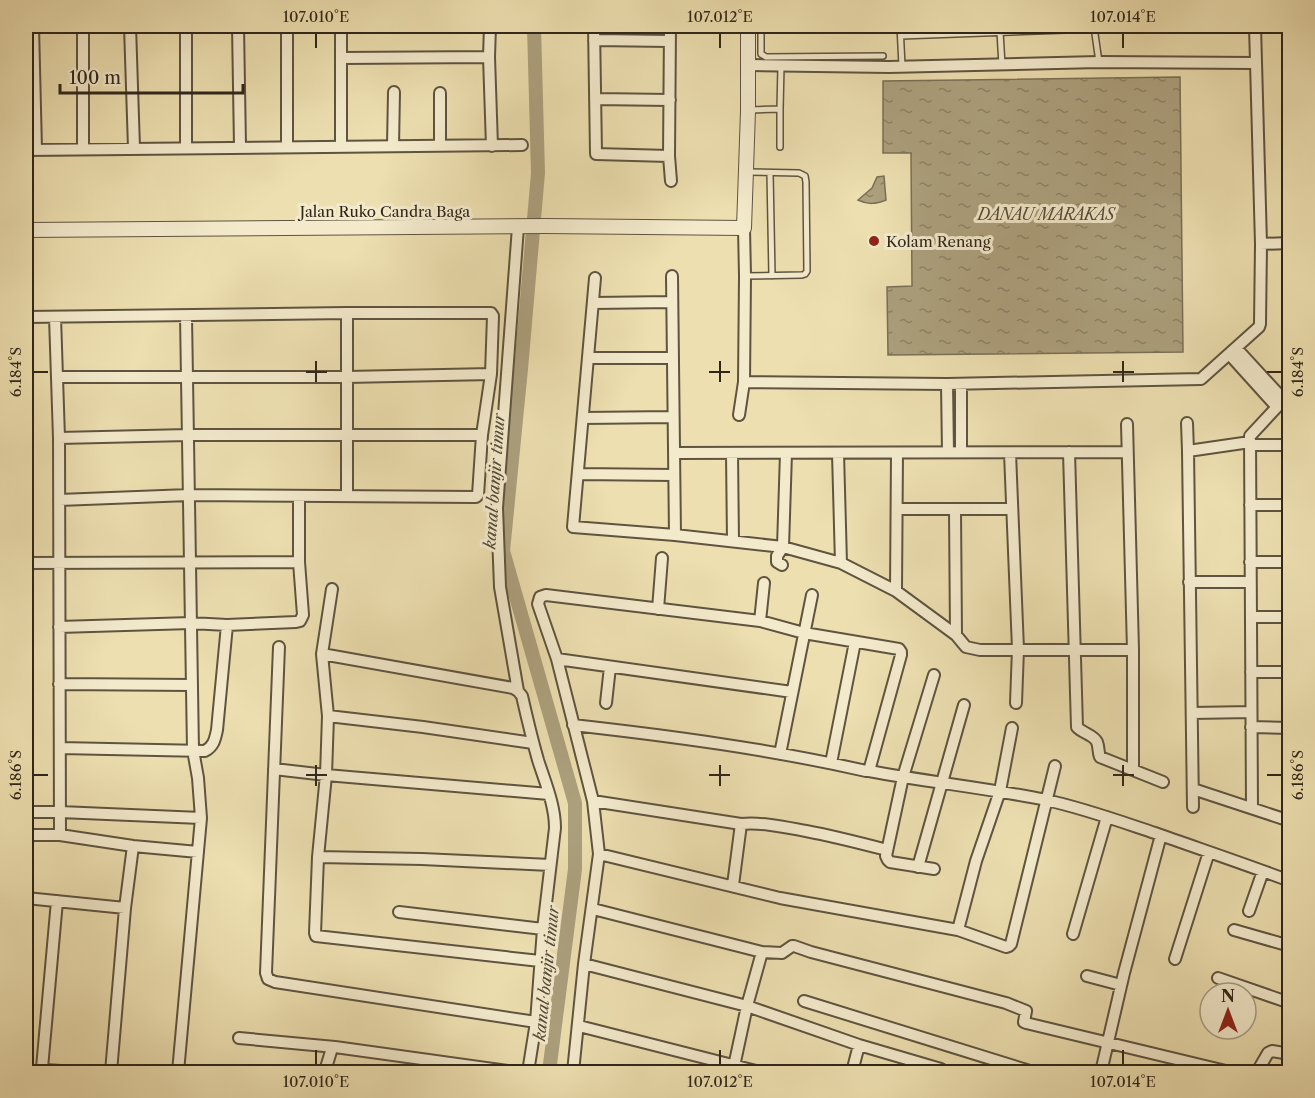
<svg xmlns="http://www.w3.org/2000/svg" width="1315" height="1098" viewBox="0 0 1315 1098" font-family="'Libre Caslon Text',serif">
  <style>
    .water { fill: url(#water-ripples); stroke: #7a6f55; stroke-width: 1.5 }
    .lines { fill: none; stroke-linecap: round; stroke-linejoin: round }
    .canal { stroke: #aca07d; stroke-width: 14 }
    .service-casing { stroke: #5e5440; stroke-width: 8 }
    .minor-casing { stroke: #5e5440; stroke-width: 14 }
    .tertiary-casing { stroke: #5e5440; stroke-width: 16 }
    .service { stroke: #f3eacc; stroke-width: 5 }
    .minor { stroke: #f3eacc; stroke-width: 10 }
    .tertiary { stroke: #f3eacc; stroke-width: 14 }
    .ticks { fill: none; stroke: #2f261a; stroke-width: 2 }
    .poi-dot { fill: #8f2418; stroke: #f3eacc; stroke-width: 2 }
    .labels { text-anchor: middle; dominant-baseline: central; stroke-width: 6; stroke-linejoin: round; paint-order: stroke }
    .street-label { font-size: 15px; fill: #2f261a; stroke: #f3eacc }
    .poi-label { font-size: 15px; fill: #2f261a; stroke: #f3eacc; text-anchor: start }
    .water-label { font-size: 16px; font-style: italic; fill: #544b38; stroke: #f3eacc }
    .neatline { fill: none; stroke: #2f261a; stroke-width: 2 }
    .ticks-label { font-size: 15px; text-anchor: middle; fill: #2f261a }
  </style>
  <defs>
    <pattern id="water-ripples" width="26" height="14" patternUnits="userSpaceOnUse" patternTransform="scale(1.5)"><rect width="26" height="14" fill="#aca07d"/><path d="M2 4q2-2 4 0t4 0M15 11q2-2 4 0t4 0" fill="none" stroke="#8c8266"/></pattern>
  </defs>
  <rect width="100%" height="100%" fill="#eddfb0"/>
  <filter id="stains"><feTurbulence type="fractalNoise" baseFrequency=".00333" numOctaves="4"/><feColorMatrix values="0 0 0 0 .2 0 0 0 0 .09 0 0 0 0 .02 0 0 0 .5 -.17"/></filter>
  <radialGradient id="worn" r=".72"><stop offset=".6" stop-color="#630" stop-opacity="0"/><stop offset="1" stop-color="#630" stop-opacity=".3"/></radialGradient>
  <path class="water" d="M 1180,77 L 1183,352 L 888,355 L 887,287 L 912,286 L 911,153 L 883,153 L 883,81 Z
    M 884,176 L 886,200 C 876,204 868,205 858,200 L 872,188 L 877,177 Z"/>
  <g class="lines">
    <path class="canal" d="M 534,26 L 538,173 L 521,369 L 503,551 L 575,803 L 575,869 L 549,1072"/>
    <g class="service-casing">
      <path id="service" d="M 761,26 L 761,54 L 766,57 L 883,56
        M 900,26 L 902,66
        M 1094,27 L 1099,62
        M 1000,32 L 1002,65
        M 901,36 L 1094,29
        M 780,109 L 780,147
        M 750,110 L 780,109 L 781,66
        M 770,173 L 772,276
        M 745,276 L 802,275 L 805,274 L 807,271 L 806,182 L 805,176 L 799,173 L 747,172"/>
    </g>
    <g class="minor-casing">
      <path id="minor" d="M 33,26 L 36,150
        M 83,26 L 83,149
        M 130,26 L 134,148
        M 186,26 L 186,148
        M 238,26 L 240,147
        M 287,26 L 287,147
        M 490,26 L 489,57 L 492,146
        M 594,26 L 596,154 L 669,156
        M 670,26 L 669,156 L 671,181
        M 594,40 L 670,41
        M 341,58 L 489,57
        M 748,65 L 889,67 L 1099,62 L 1255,63
        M 440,93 L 440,145
        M 595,99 L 670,100
        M 341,146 L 341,26
        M 393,146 L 394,92
        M 26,150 L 522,145
        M 518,227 L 497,508 L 500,587 L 518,691 L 522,696 C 527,718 532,739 538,760 C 545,782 555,805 555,828 L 543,929 L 536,1022 L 528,1072
        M 744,228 L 745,276 L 744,382 L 947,384 L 1201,379 L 1259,327 L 1260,324 L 1261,244 L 1255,26
        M 1261,244 L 1290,243
        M 672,276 L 675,535
        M 595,278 L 573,527 L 675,535 L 783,547 L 841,563 L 896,591 L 956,635 L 966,647 L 980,650 L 1133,650
        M 593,303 L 672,302
        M 347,313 L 347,496
        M 26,317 L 347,313 L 491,313 L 493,316 L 491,374 L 482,435 L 478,495 L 476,497 L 189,495 L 59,500
        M 55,317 L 59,438 L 60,835
        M 1236,348 L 1283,399
        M 1229,354 L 1276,406
        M 588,358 L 673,358
        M 57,377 L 347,377 L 491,374
        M 947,384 L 948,452
        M 961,384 L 961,452
        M 739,415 L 744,382
        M 583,418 L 673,417
        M 1187,423 L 1188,451 L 1193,807
        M 1127,424 L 1133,650 L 1133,770
        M 59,438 L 188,435 L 482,435
        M 1250,445 L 1290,445
        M 1188,451 L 1250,442
        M 1069,452 L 1077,727 C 1082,733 1094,735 1097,742 C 1099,747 1098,752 1100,757 L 1163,782
        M 674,453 L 1127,452
        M 732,453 L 733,541
        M 838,453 L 841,563
        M 1010,453 L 1018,649 L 1016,703
        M 578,474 L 674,475
        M 1250,505 L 1290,505
        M 897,509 L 1012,509
        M 955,510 L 956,635
        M 1250,562 L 1290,562
        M 26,563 L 299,562
        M 782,565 L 777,562 L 777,556 L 783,547 L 786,453
        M 1189,582 L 1250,582
        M 332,589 L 322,654 L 513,688 L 518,691
        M 896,591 L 897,453
        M 658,609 L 662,558
        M 1251,617 L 1290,617
        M 760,621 L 764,583
        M 59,627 L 191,623 L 227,625 L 296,622 L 300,621 L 303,615 L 299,562 L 299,496
        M 279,647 L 266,973 L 268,979 L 275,982 L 536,1022
        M 322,654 L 328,716 L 326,775 L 318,857 L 315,933 L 316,936 L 540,961
        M 557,659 L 792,692
        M 1251,672 L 1290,672
        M 934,675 L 903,777 L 886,856 L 888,860 L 890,862 L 934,869
        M 59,684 L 192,685
        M 606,703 L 610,667
        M 1192,713 L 1251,712
        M 328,716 L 423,727 L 533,743
        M 573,725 C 671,736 769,749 866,771 L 869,771 C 928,782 987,788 1046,800 C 1083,808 1119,821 1155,833 C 1200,849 1245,864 1290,881
        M 1251,727 L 1290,728
        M 60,748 L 205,751 C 214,746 215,739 217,730 L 227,625
        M 780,754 L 812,595
        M 831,763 L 855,642
        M 274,769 L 326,775 L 549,794
        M 1193,789 L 1290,821
        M 593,801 L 741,824 C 762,822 784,827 806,831 C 833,836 860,843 887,850
        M 1252,808 L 1250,436 L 1290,393
        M 26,812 L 60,812 L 201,818
        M 26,835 L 60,835 L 133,846 L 198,852
        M 599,854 L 780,898 L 958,930 L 1006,947 L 1009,946 L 1011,944 L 1055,766
        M 318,857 L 422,859 L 550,865
        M 918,867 L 964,705
        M 733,885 L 741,824
        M 26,898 L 125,908
        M 57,901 L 42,1068 L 45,1070 L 78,1072
        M 593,909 L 762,952 L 782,953 L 792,946 L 794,946 L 811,952 L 1006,1003 L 1026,1011 L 1024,1022 L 1026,1023 L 1230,1072
        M 1249,911 L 1263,871
        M 399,912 L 543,929
        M 958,930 L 976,861 L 1000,791 L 1012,728
        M 1234,930 L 1290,946
        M 1073,934 L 1107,817
        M 1175,959 L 1209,852
        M 584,964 L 747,1006 L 859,1045 L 941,1069
        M 1087,976 L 1121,985
        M 1218,978 L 1290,1003
        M 804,1001 L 1033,1072
        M 579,1026 L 760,1072
        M 239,1038 L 335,1047 L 515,1072
        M 325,1071 L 332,1048 L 335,1047
        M 733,1071 L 747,1006 L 762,952
        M 111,1072 L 125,908 L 133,846
        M 178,1072 L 201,818 L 198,778 L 193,750 L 186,316
        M 573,1072 L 584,964 L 599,854 L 593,801 L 557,659 L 538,604 L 540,597 L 546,595 L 760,621 L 804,633 L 899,649 L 901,652 L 901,655 L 869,771
        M 852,1072 L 859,1045
        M 1101,1072 L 1124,973 L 1161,835
        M 1257,1072 L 1268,1053 L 1272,1051 L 1290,1054"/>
    </g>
    <g class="tertiary-casing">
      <path id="tertiary" d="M 26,230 L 544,226 L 744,228 L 748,111 L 748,26"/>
    </g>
    <use href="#service" class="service"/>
    <use href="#minor" class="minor"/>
    <use href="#tertiary" class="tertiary"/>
  </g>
  <path class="ticks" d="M 316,33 L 316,48M 720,33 L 720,48M 1123,33 L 1123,48M 316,361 L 316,382M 720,361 L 720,382M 1123,361 L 1123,382M 33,372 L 48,372M 306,372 L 327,372M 709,372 L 730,372M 1113,372 L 1134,372M 1267,372 L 1282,372M 316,765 L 316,786M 720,765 L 720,786M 1123,765 L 1123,786M 33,775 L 48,775M 306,775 L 327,775M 709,775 L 730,775M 1113,775 L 1134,775M 1267,775 L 1282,775M 316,1050 L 316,1065M 720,1050 L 720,1065M 1123,1050 L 1123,1065"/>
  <circle class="poi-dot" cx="874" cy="241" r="6"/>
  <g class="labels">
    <g class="street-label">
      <text x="385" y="211">Jalan Ruko Candra Baga</text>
    </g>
    <g class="poi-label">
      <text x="886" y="241">Kolam Renang</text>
    </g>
    <g class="water-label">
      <text x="1046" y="214">DANAU MARAKAS</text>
      <text transform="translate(494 481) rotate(-86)">kanal banjir timur</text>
      <text transform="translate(546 973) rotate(-84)">kanal banjir timur</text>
    </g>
  </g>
  <rect width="1315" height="1098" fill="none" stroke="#eddfb0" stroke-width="66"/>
  <g transform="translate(1228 1011)"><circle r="28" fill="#f3eacc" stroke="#a59c85" stroke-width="1.5"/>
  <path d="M0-4.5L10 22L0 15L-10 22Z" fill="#8f2418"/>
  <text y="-9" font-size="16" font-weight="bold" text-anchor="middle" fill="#2f261a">N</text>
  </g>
  <path d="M60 84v9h183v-9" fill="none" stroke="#2f261a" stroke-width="3"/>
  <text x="69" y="84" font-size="18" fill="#2f261a" stroke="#f3eacc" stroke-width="4.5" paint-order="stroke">100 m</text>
  <rect x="33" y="33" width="1249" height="1032" class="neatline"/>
  <g class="ticks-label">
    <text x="316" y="22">107.010°E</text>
    <text x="720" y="22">107.012°E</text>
    <text x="1123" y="22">107.014°E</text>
    <text transform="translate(16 372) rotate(-90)" y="5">6.184°S</text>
    <text transform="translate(1298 372) rotate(-90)" y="5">6.184°S</text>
    <text transform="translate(16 775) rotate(-90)" y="5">6.186°S</text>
    <text transform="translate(1298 775) rotate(-90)" y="5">6.186°S</text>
    <text x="316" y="1087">107.010°E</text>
    <text x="720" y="1087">107.012°E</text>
    <text x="1123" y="1087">107.014°E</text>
  </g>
  <rect width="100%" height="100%" filter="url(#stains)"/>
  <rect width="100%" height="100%" fill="url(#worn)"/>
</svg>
